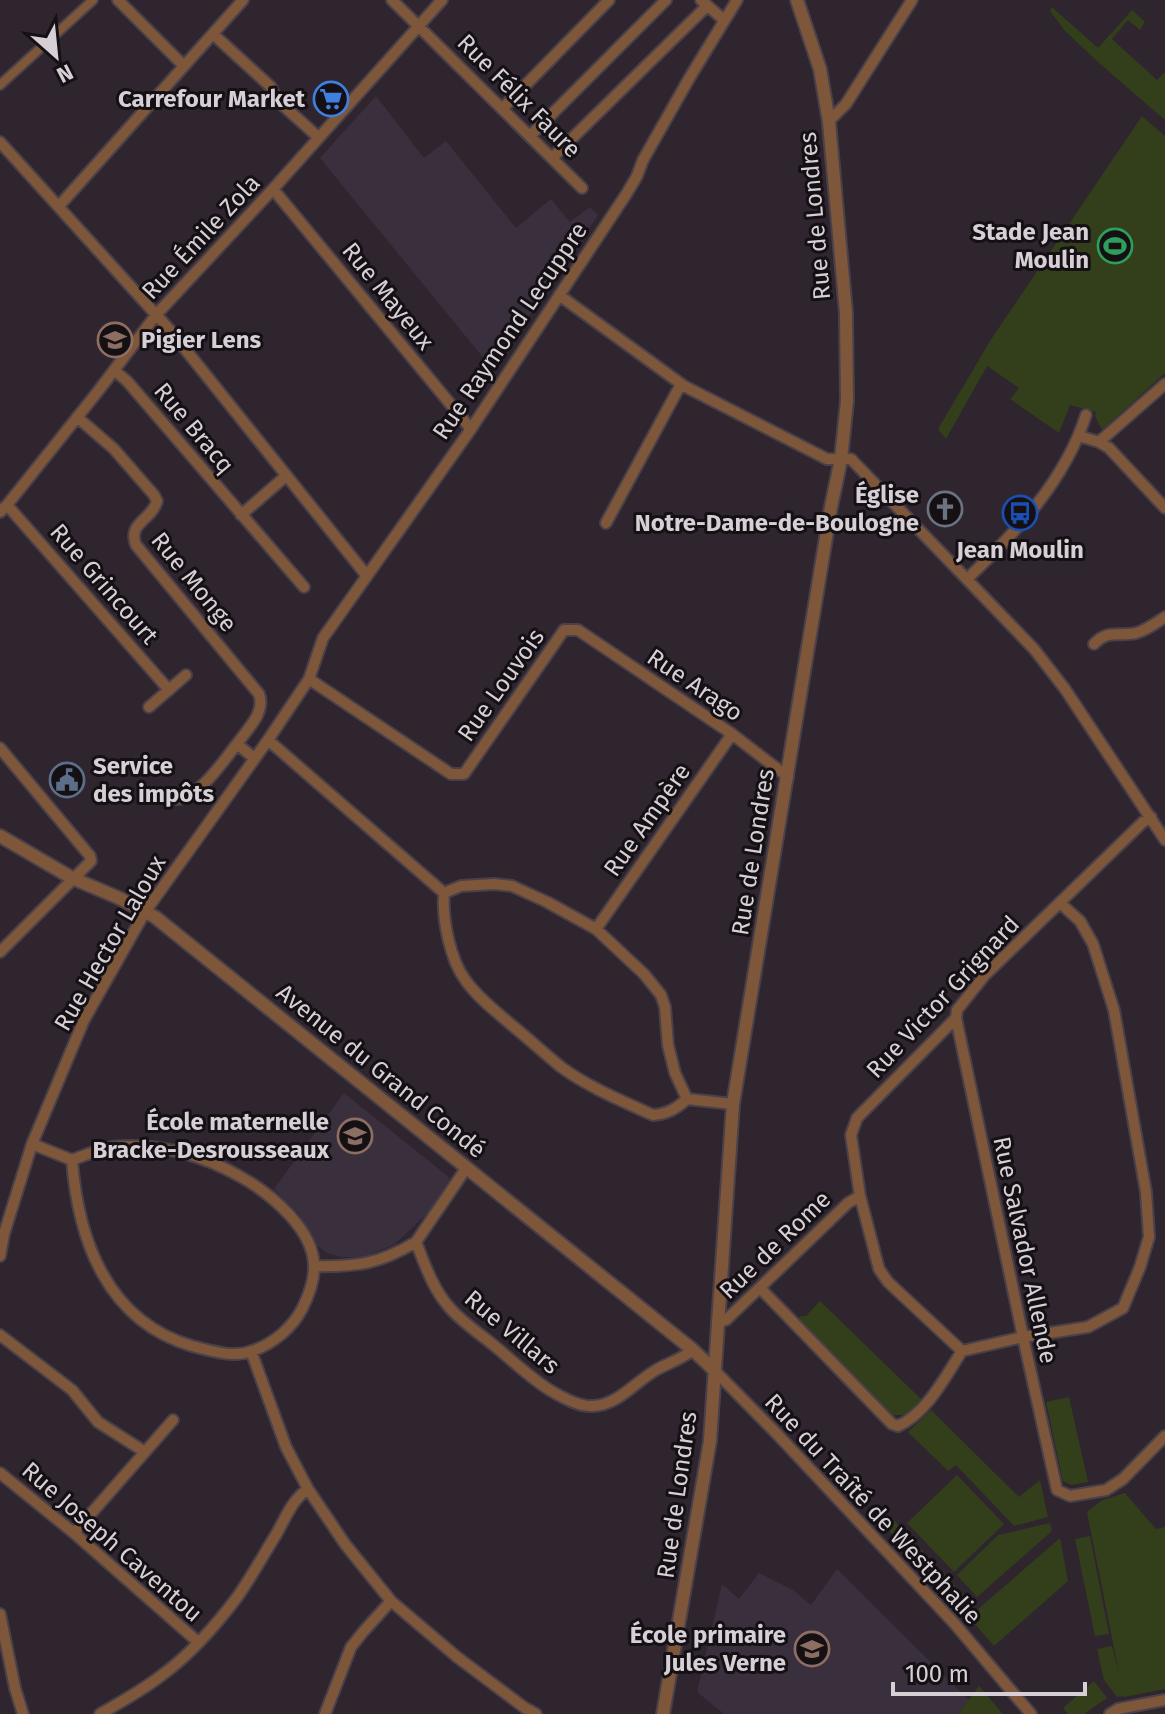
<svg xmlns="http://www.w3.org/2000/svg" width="1165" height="1714" viewBox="0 0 1165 1714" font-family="'Fira Sans',sans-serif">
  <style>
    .education { fill: #3a2f3d }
    .green { fill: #333e1a }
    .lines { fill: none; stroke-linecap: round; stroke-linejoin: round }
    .pedestrian-casing { stroke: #4a404a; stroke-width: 12 }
    .minor-casing { stroke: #4a404a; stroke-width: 14 }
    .tertiary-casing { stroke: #4a404a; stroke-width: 16 }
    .pedestrian { stroke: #7e573a; stroke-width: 8 }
    .minor { stroke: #7e573a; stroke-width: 10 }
    .tertiary { stroke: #7e573a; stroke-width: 12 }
    .labels { text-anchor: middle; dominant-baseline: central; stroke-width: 6; stroke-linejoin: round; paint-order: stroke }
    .street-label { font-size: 24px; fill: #d6d0d6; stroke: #141014 }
    .poi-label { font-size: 24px; font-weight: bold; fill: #d6d0d6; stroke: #141014; text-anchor: end }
  </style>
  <rect width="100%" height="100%" fill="#2f252f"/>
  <path class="education" d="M376,96l48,62 22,-17 70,87 35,-29 19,23 20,-15 8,8 -30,45h-2l-62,94 -5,4 2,2 -7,11 -174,-213z
    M344,1093l106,85 -21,34 -35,33 -30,12h-23l-14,-4 -12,-9 -16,-30 -25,-25z
    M837,1569l132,131 -11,14h-234l-27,-22 25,-108 17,15 20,-26 34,17 18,15z"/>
  <path class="green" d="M1052,7l46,41 34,-38 13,12 -5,8 -12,-10 -16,19 45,41 8,-8v48l-66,-57 -34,-32 -15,-20z
    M1142,116l23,20v237l-63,57 -7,-14 1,-4 -26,-7 -11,28 -49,-34 9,-11 -32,-22 -41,73 -8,-10 52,-88z
    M820,1301l102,99 -15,15h-14l-95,-94 2,-5h6z
    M1069,1397l19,85 -17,3 -8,-4 -17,-79z
    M931,1410l88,87 21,-17 8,37 -34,9 -58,-61 -8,6 -40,-39z
    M957,1475l47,49 -50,48 -47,-49z
    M1125,1493l31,36 9,-2v162l-41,8 -1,-1 -6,1 -13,-17 -7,-31 15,-3 7,27 -32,-161 15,-12z
    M893,1519l77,83 -8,7 -77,-82z
    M1050,1523l2,8 -75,66 -20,-22 41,-40z
    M1090,1536l19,98 -14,2 -20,-97z
    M1060,1538l8,43 -74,65 -25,-29z
    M1094,1681l13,17 -23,16h-16l-5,-6z
    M979,1686l24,28h-45z"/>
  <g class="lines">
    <g class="pedestrian-casing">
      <path id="pedestrian" d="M0,85l93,-85"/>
    </g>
    <g class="minor-casing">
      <path id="minor" d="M118,0l66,66
        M392,0l190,188
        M701,0l23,20
        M213,34l58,53 5,12 42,38
        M502,109l107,-109
        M829,121l17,-17 66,-104
        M530,136l136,-136
        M0,142l169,187 198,247
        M552,158l155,-152
        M273,189l198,240
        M59,206l184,-206
        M559,295l125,91 143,73h24l183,190 31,40 100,151
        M114,370l13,11 177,206
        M77,417l37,32 40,46 3,6c-5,19 -30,22 -21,44l123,149c7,19 -12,35 -22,50
        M1079,436l20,6 10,6 56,60
        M1099,442l66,-58
        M7,505l162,185
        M0,512l7,-7 92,-115 57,-75 117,-126 169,-189
        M241,515l45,-39
        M606,523l75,-139
        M967,579c49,-47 98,-98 119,-164
        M1094,644c14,-15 24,-7 42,-11 11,-3 20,-10 29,-16
        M309,679l142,95h13l100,-144h14l154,104 56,43
        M149,707l37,-32
        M268,740l176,153 17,-7 33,-2 18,2 35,16 49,27 48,45 17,21 4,12 3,38 7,28 12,26
        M0,748l90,108 1,5 -91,91
        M177,799c23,-2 46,-38 60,-55l17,14
        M444,893c-2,26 6,67 22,88 13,18 32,32 48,46 16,13 31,27 47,40 27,20 61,34 92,48 14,-1 23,-6 34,-16
        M1060,903l20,18 13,23 21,66 32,182 3,45 -9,30 -17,41 -35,19 -65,10 -61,14 -74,-69 -9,-13 -19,-73 -9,-61 6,-17 99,-100 1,-8 28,-35 158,-153 8,-5
        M596,929l136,-195
        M956,1018l67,319 34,153 13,6 36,-6 17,-11 42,-43
        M687,1099l46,5
        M32,1144l40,16c6,80 35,161 120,186 19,5 41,12 60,5 21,-7 40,-23 50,-42 6,-12 12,-27 12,-41 1,-38 -43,-74 -73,-91 -38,-22 -84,-35 -128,-30 -14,2 -28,8 -41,13
        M467,1167l-51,75c9,23 17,47 33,65 12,14 28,25 42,36 20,16 40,36 62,49 12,7 27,15 40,14 25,-1 42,-24 63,-36 12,-7 26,-11 37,-20
        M0,1256l4,-22 28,-90 52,-124 61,-108 123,-172 41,-61 14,-41 148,-209 156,-236 10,-17 6,-16 47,-83 47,-77
        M314,1266c43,1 65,-2 102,-24
        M760,1288l132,136 6,2c29,-13 47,-49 64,-75
        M718,1322l8,-2 122,-117 12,-7
        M0,1335l72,55 26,32 47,30
        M251,1351l35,96 22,42 37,55 46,57 66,56 68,51 11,6
        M715,1371l62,63 177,189 77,91
        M0,1473l74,60 124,109
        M74,1533l99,-113
        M0,1614l15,74 8,26
        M100,1714c21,-12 43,-24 62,-39 29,-21 55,-51 76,-79 14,-20 26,-42 39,-63 9,-16 15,-33 31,-44
        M325,1714l26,-67 12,-15 28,-31
        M1110,1714l8,-5 47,-9"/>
    </g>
    <g class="tertiary-casing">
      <path id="tertiary" d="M0,836l72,42 47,20 36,19 538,433 22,21
        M663,1714l47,-273 23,-337 98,-597 10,-48 6,-58 -1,-88 -17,-191 -9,-53 -23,-69"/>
    </g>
    <use href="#pedestrian" class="pedestrian"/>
    <use href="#minor" class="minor"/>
    <use href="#tertiary" class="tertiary"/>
  </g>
  <defs>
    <g id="supermarket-ring" transform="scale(1.8)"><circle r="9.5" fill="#141014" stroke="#3f7fe0" stroke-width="1.5"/><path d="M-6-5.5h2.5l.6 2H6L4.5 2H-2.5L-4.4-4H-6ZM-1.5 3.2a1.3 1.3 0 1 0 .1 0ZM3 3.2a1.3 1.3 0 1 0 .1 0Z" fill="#3f7fe0"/></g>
    <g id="stadium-ring" transform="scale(1.8)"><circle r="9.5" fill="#141014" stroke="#2e9e5b" stroke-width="1.5"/><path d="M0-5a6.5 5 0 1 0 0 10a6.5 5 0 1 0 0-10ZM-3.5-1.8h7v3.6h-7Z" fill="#2e9e5b"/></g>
    <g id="university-ring" transform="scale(1.8)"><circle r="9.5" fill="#141014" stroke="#8d6e63" stroke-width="1.5"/><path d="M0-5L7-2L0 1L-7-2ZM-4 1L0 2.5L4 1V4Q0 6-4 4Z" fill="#8d6e63"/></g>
    <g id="church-ring" transform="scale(1.8)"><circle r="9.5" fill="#141014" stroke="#6b7280" stroke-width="1.5"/><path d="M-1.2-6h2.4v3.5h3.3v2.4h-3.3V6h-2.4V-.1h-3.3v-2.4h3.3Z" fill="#6b7280"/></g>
    <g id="bus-ring" transform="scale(1.8)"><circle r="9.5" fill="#141014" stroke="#1a4fb4" stroke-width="1.5"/><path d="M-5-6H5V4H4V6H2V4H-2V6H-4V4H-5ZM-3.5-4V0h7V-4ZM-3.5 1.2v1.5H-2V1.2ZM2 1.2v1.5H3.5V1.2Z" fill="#1a4fb4"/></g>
    <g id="civic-ring" transform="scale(1.8)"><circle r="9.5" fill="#141014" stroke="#5c6f8a" stroke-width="1.5"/><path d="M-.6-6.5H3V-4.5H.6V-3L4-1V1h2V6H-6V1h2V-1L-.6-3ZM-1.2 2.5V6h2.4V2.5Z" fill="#5c6f8a"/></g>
    <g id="school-ring" transform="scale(1.8)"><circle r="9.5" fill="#141014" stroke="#8d6e63" stroke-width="1.5"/><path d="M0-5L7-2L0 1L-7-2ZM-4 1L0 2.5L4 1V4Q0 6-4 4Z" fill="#8d6e63"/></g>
  </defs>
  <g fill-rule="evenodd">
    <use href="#supermarket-ring" x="331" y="99"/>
    <use href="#stadium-ring" x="1115" y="246"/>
    <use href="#university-ring" x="115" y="340"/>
    <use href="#church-ring" x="945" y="509"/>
    <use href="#bus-ring" x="1020" y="513"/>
    <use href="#civic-ring" x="67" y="780"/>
    <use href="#school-ring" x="355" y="1136"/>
    <use href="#school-ring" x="812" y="1649"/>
  </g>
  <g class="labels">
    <g class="street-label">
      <text transform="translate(519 96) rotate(45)">Rue Félix Faure</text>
      <text transform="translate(815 216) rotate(-95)">Rue de Londres</text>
      <text transform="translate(201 237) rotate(-47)">Rue Émile Zola</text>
      <text transform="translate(388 296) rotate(51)">Rue Mayeux</text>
      <text transform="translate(510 331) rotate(-56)">Rue Raymond Lecuppre</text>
      <text transform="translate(194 428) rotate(50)">Rue Bracq</text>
      <text transform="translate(194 582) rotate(51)">Rue Monge</text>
      <text transform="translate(104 584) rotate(49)">Rue Grincourt</text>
      <text transform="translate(501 685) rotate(-55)">Rue Louvois</text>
      <text transform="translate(695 685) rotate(34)">Rue Arago</text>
      <text transform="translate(647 820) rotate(-55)">Rue Ampère</text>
      <text transform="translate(753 852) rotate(-81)">Rue de Londres</text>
      <text transform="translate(110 943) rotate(-60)">Rue Hector Laloux</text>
      <text transform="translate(943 997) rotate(-47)">Rue Victor Grignard</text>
      <text transform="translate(381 1071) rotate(39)">Avenue du Grand Condé</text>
      <text transform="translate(775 1245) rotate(-44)">Rue de Rome</text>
      <text transform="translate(1025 1250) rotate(78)">Rue Salvador Allende</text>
      <text transform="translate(512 1332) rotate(40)">Rue Villars</text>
      <text transform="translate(677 1495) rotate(-82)">Rue de Londres</text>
      <text transform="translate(873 1509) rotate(47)">Rue du Traîté de Westphalie</text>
      <text transform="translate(112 1542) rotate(41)">Rue Joseph Caventou</text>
    </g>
    <g class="poi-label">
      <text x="305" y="99">Carrefour Market</text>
      <text x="1089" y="232">Stade Jean<tspan x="1089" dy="28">Moulin</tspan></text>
      <text x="141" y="340" text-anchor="start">Pigier Lens</text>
      <text x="919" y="495">Église<tspan x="919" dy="28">Notre-Dame-de-Boulogne</tspan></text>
      <text x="1020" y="550" text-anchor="middle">Jean Moulin</text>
      <text x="93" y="766" text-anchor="start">Service<tspan x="93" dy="28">des impôts</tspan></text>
      <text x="329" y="1122">École maternelle<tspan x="329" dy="28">Bracke-Desrousseaux</tspan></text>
      <text x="786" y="1635">École primaire<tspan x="786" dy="28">Jules Verne</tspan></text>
    </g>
  </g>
  <g transform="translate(56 56) rotate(153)" stroke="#141014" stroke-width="6" paint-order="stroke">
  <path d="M0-6L14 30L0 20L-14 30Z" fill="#d6d0d6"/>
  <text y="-12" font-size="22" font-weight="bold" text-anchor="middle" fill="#d6d0d6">N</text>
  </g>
  <path d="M893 1682v12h192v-12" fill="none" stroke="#d6d0d6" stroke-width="4"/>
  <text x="905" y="1682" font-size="24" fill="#d6d0d6" stroke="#141014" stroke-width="6" paint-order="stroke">100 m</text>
</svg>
